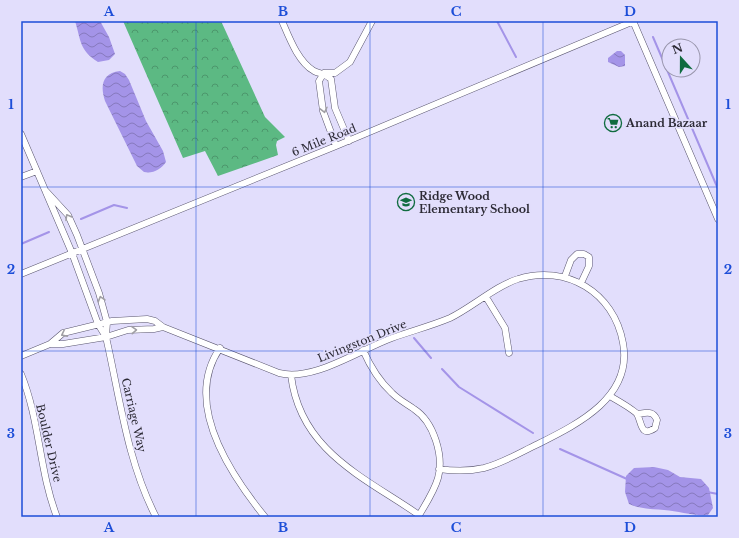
<svg xmlns="http://www.w3.org/2000/svg" width="739" height="538" viewBox="0 0 739 538" font-family="'Libre Baskerville',serif">
  <style>
    .forest { fill: url(#forest-crowns) }
    .water { fill: url(#water-waves) }
    .lines { fill: none; stroke-linecap: round; stroke-linejoin: round }
    .stream { stroke: #a494e8; stroke-width: 2 }
    .minor-casing { stroke: #5a566f; stroke-width: 7 }
    .minor { stroke: #fff; stroke-width: 6 }
    .oneway { stroke: #a09fa4 }
    .grid { fill: none; stroke: #1d4ed8; stroke-width: 1; stroke-opacity: 0.55 }
    .labels { text-anchor: middle; dominant-baseline: central; stroke-width: 3.5; stroke-linejoin: round; paint-order: stroke }
    .poi-label { font-size: 11px; font-weight: bold; fill: #2c2a35; stroke: #e2defc; text-anchor: start }
    .street-label { font-size: 11px; fill: #2c2a35; stroke: #e2defc }
    .neatline { fill: none; stroke: #1d4ed8; stroke-width: 1.5 }
    .grid-label { font-size: 13px; text-anchor: middle; font-weight: bold; fill: #1d4ed8 }
  </style>
  <defs>
    <pattern id="forest-crowns" width="20" height="18" patternUnits="userSpaceOnUse"><rect width="20" height="18" fill="#5cb983"/><path d="M2 6a3 3 0 1 1 6 0M12 15a3 3 0 1 1 6 0" fill="none" stroke="#4c976c"/></pattern>
    <pattern id="water-waves" width="16" height="10" patternUnits="userSpaceOnUse"><rect width="16" height="10" fill="#a494e8"/><path d="M0 5q4-4 8 0t8 0" fill="none" stroke="#8679bd"/></pattern>
  </defs>
  <rect width="100%" height="100%" fill="#e2defc"/>
  <path class="forest" d="M123,21h98l44,96 20,20 -8,4 -1,4 2,10 -60,21 -13,-25 -22,7z"/>
  <path class="water" d="M75,21h25l9,16 6,17 -6,6 -11,2c-19,-12 -17,-22 -23,-41z
    M617,51h4l4,4v11l-6,1 -11,-5v-4z
    M120,71l5,3 4,6 17,41 17,30 3,11c-5,7 -13,12 -22,10l-7,-6 -32,-65c-5,-15 -3,-28 15,-30z
    M654,467l14,3 12,7 21,2 8,9 4,20 -5,7c-16,1 -29,-4 -44,-5 -13,-1 -23,-1 -35,-6l-4,-12 1,-16 8,-8z"/>
  <g class="lines">
    <path class="stream" d="M497,21l19,36
      M653,37l65,152
      M81,219l33,-14 13,3
      M21,244l28,-12
      M414,338l17,20
      M442,369l17,18 74,46
      M560,449l67,30
      M707,492l11,2"/>
    <g class="minor-casing">
      <path id="minor" d="M282,21c7,16 16,41 32,50 6,3 10,2 17,8l4,29 14,33
        M633,21l85,198
        M324,73l-5,8 4,30 13,35
        M324,73h11l15,-11 22,-41
        M21,134l51,119 26,71 8,13
        M21,177l16,-6
        M45,190l23,25 9,20 22,58 8,29 -1,15c14,61 21,124 50,180
        M21,274l315,-128 298,-125
        M565,276l6,-16 6,-6h7l5,3v9l-8,17
        M486,297l19,31 4,25
        M50,344h13l43,-7 22,-7 26,-1 9,-2
        M220,348c-38,55 10,126 45,169
        M363,350c7,16 16,31 29,43 7,7 15,11 22,16 20,13 30,47 24,69 -4,14 -13,27 -20,39
        M21,356l29,-12 13,-11 49,-12 35,-2 8,2 8,6 116,46c34,9 80,-23 113,-35 19,-7 39,-12 58,-20 21,-10 47,-33 68,-39 48,-15 96,13 105,64 10,54 -45,81 -85,101 -17,8 -35,19 -54,24 -13,3 -31,3 -45,1
        M21,374c19,46 18,97 36,143
        M291,375c9,76 73,102 128,140
        M610,396c6,4 23,13 27,18 5,8 3,24 18,14l2,-8c-4,-10 -11,-7 -20,-6"/>
    </g>
    <use href="#minor" class="minor"/>
  </g>
  <defs><path id="oneway-chevron" d="M-2-3.5L2.5 0L-2 3.5" fill="none" stroke-width="1.6" stroke-linecap="round" stroke-linejoin="round"/></defs>
  <g class="oneway">
    <use href="#oneway-chevron" transform="translate(324 110) rotate(77)"/>
    <use href="#oneway-chevron" transform="translate(68 217) rotate(-120)"/>
    <use href="#oneway-chevron" transform="translate(101 299) rotate(-106)"/>
    <use href="#oneway-chevron" transform="translate(134 330) rotate(-4)"/>
    <use href="#oneway-chevron" transform="translate(64 334) rotate(153)"/>
  </g>
  <path class="grid" d="M196,21v496M370,21v496M543,21v496M21,187h697M21,351h697"/>
  <defs>
    <g id="supermarket-ring" transform="scale(0.9)"><circle r="9.5" fill="#e2defc" stroke="#106c40" stroke-width="1.5"/><path d="M-6-5.5h2.5l.6 2H6L4.5 2H-2.5L-4.4-4H-6ZM-1.5 3.2a1.3 1.3 0 1 0 .1 0ZM3 3.2a1.3 1.3 0 1 0 .1 0Z" fill="#106c40"/></g>
    <g id="school-ring" transform="scale(0.9)"><circle r="9.5" fill="#e2defc" stroke="#106c40" stroke-width="1.5"/><path d="M0-5L7-2L0 1L-7-2ZM-4 1L0 2.5L4 1V4Q0 6-4 4Z" fill="#106c40"/></g>
  </defs>
  <g fill-rule="evenodd">
    <use href="#supermarket-ring" x="613" y="123"/>
    <use href="#school-ring" x="406" y="202"/>
  </g>
  <g class="labels">
    <g class="poi-label">
      <text x="626" y="123">Anand Bazaar</text>
      <text x="419" y="196">Ridge Wood<tspan x="419" dy="13">Elementary School</tspan></text>
    </g>
    <g class="street-label">
      <text transform="translate(324 140) rotate(-22)">6 Mile Road</text>
      <text transform="translate(362 341) rotate(-22)">Livingston Drive</text>
      <text transform="translate(134 415) rotate(77)">Carriage Way</text>
      <text transform="translate(49 443) rotate(77)">Boulder Drive</text>
    </g>
  </g>
  <rect width="739" height="538" fill="none" stroke="#e2defc" stroke-width="44"/>
  <g transform="translate(681 58) rotate(339)"><circle r="19" fill="#e2defc" stroke="#9996ac"/>
  <path d="M0-3L7 15L0 10L-7 15Z" fill="#106c40"/>
  <text y="-6" font-size="11" font-weight="bold" text-anchor="middle" fill="#2c2a35">N</text>
  </g>
  <rect x="22" y="22" width="695" height="494" class="neatline"/>
  <g class="grid-label">
    <text x="109" y="16">A</text>
    <text x="283" y="16">B</text>
    <text x="456" y="16">C</text>
    <text x="630" y="16">D</text>
    <text x="11" y="109">1</text>
    <text x="728" y="109">1</text>
    <text x="11" y="274">2</text>
    <text x="728" y="274">2</text>
    <text x="11" y="438">3</text>
    <text x="728" y="438">3</text>
    <text x="109" y="532">A</text>
    <text x="283" y="532">B</text>
    <text x="456" y="532">C</text>
    <text x="630" y="532">D</text>
  </g>
</svg>
